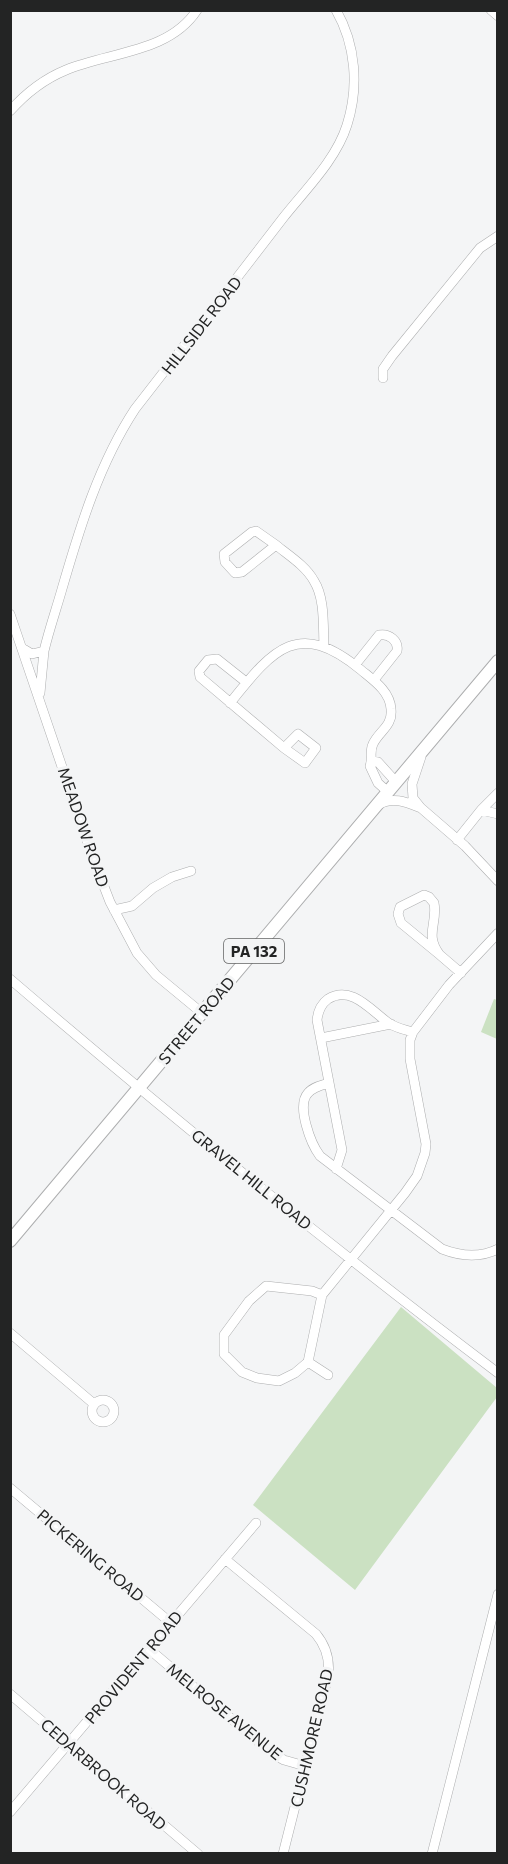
<svg xmlns="http://www.w3.org/2000/svg" width="508" height="1864" viewBox="0 0 508 1864" font-family="Commissioner,sans-serif">
  <style>
    .green { fill: #cbe1c2 }
    .lines { fill: none; stroke-linecap: round; stroke-linejoin: round }
    .minor-casing { stroke: #adaeaf; stroke-width: 10 }
    .major-casing { stroke: #adaeaf; stroke-width: 14 }
    .minor { stroke: #fff; stroke-width: 9 }
    .major { stroke: #fff; stroke-width: 12 }
    .labels { text-anchor: middle; dominant-baseline: central; stroke-width: 6; stroke-linejoin: round; paint-order: stroke }
    .shield { fill: #f4f5f6; stroke: #626363; stroke-width: 1.5 }
    .shield-label { font-size: 15px; font-weight: bold; fill: #232424 }
    .street-label { font-size: 16px; fill: #232424; stroke: #f4f5f6 }
  </style>
  <rect width="100%" height="100%" fill="#f4f5f6"/>
  <path class="green" d="M494,999l3,1v39l-16,-7z
    M401,1307l96,81v9l-142,193 -102,-85z"/>
  <g class="lines">
    <g class="minor-casing">
      <path id="minor" d="M491,10l7,6
        M10,111c16,-18 34,-32 56,-41 43,-18 103,-17 131,-60
        M383,378v-9l9,-13 88,-108 18,-12
        M256,531l20,14 -34,27 -7,1 -10,-11 -1,-8 28,-22z
        M276,545c12,10 30,21 38,36 11,17 9,45 10,65
        M10,614l83,244 17,44 27,51 19,22 46,38
        M22,648l10,6 12,-3 -4,42
        M44,651c5,-21 12,-41 18,-62 18,-62 37,-125 73,-180 49,-63 99,-127 148,-191 22,-28 53,-58 64,-93 12,-38 9,-80 -11,-115
        M355,665l24,-30c10,-2 20,6 18,16l-23,29
        M246,682l-29,-23 -9,1 -9,11 1,6 84,71
        M230,703c42,-52 67,-86 131,-33 12,10 29,21 30,39 2,17 -12,22 -18,35 -4,8 0,15 -3,22l8,17 10,9
        M298,734l18,14 -11,15 -21,-15z
        M421,757l-9,27 1,14 8,10 44,38 33,35
        M372,761l6,1 18,20
        M498,793l-17,17 17,4
        M378,805c14,-9 28,-3 43,3
        M457,840l24,-30
        M424,895l5,2 5,6c4,20 -10,32 6,52l-39,-32 -3,-9 2,-7z
        M114,910l18,-4 21,-18 19,-11 19,-6
        M440,955l21,18
        M10,979c159,136 321,268 488,394
        M321,1038l70,-14
        M329,1083c-7,2 -16,4 -21,10 -12,13 3,51 12,63l122,93c18,7 38,9 56,0
        M336,1169l6,-19 -25,-130c1,-9 4,-16 11,-21 24,-15 44,13 62,25 7,4 15,6 23,8
        M322,1295l-10,-4 -46,-5 -17,15 -25,34v19l18,18 15,6 22,3 16,-8 13,-11 14,-67 83,-102 12,-17 8,-23 1,-9 -16,-85v-19l3,-8 36,-47 49,-52
        M10,1333l84,71
        M308,1362l20,13
        M92 1411a11 11 0 1 1 22 0a11 11 0 1 1-22 0Z
        M10,1488l161,135
        M225,1559l91,75c10,12 14,27 12,42l-45,178
        M149,1649l124,105 11,6 21,6
        M10,1694l188,160
        M10,1812l246,-289
        M432,1854l66,-260"/>
    </g>
    <g class="major-casing">
      <path id="major" d="M10,1241l488,-580"/>
    </g>
    <use href="#minor" class="minor"/>
    <use href="#major" class="major"/>
  </g>
  <g class="labels">
    <rect class="shield" x="224" y="939" width="60" height="24" rx="4.5"/>
    <g class="shield-label">
      <text x="254" y="951">PA 132</text>
    </g>
    <g class="street-label">
      <text transform="translate(201 325) rotate(-52)">HILLSIDE ROAD</text>
      <text transform="translate(84 827) rotate(71)">MEADOW ROAD</text>
      <text transform="translate(196 1020) rotate(-50)">STREET ROAD</text>
      <text transform="translate(252 1179) rotate(39)">GRAVEL HILL ROAD</text>
      <text transform="translate(91 1555) rotate(40)">PICKERING ROAD</text>
      <text transform="translate(133 1667) rotate(-50)">PROVIDENT ROAD</text>
      <text transform="translate(225 1711) rotate(39)">MELROSE AVENUE</text>
      <text transform="translate(311 1738) rotate(-77)">CUSHMORE ROAD</text>
      <text transform="translate(104 1774) rotate(41)">CEDARBROOK ROAD</text>
    </g>
  </g>
  <rect width="508" height="1864" fill="none" stroke="#232424" stroke-width="24"/>
</svg>
